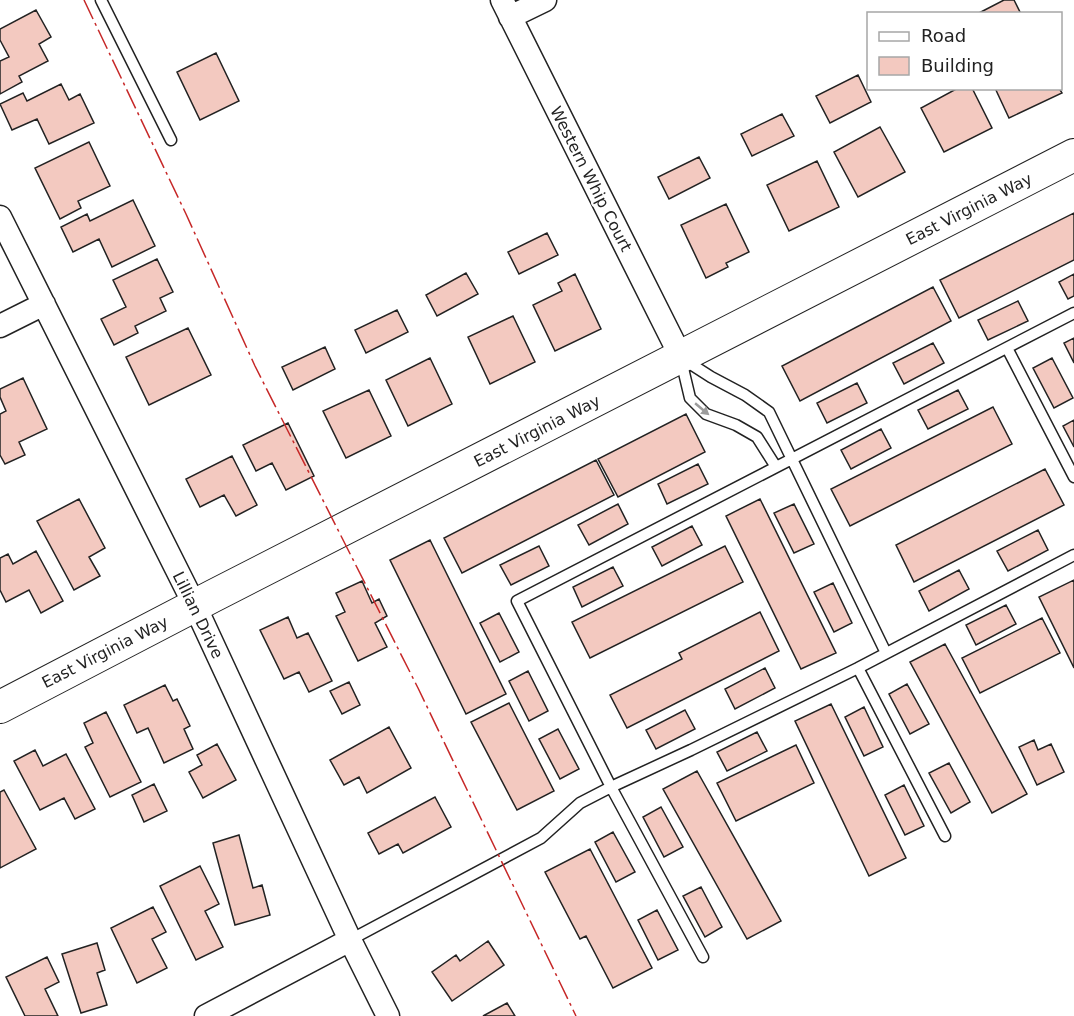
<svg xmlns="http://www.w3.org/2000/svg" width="1074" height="1016" viewBox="0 0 1074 1016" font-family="'DejaVu Sans',sans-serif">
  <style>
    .building { fill: #f3c9c0; stroke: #222; stroke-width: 1.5 }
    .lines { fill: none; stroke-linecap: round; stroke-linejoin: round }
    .lane-casing { stroke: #222; stroke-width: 13 }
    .street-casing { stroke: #222; stroke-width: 25 }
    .secondary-casing { stroke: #222; stroke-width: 34 }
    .lane { stroke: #fff; stroke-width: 10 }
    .street { stroke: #fff; stroke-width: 22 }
    .secondary { stroke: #fff; stroke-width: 32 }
    .power { stroke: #c62828; stroke-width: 1.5; stroke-dasharray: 21 4.5 3 4.5; stroke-linecap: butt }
    .oneway { fill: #9c9c9c }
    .labels { text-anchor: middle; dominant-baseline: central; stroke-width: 4.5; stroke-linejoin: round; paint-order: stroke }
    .street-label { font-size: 16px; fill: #222; stroke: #fff }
  </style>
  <rect width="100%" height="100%" fill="#fff"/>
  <path class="building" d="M1004,0h10l7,14h-44z
    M36,10l15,27 -12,7 9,17 -29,15 3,6 -22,12v-33l9,-4 -9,-17v-11z
    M216,53l23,48 -39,19 -23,-48z
    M858,75l13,27 -41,21 -14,-27z
    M61,84l8,16 11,-6 14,29 -45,21 -12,-25 -25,11 -12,-26 23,-11 4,8z
    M958,88h14l20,40 -48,24 -23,-44z
    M995,88h64l3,5 -53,25z
    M782,114l12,22 -42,20 -11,-22z
    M880,127l25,45 -47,25 -24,-45z
    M89,142l21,44 -32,15 3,7 -21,11 -25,-51z
    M699,157l11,21 -41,21 -11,-22z
    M817,161l22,46 -50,24 -22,-46z
    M133,200l22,46 -43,21 -13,-28 -26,13 -12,-25 26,-13 3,7z
    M726,204l23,48 -23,11 2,4 -22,11 -25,-53z
    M1074,213v47l-115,58 -19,-38z
    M547,233l11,22 -39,19 -11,-22z
    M157,259l16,33 -13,6 6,13 -31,15 3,7 -24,12 -13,-26 25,-12 -13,-27z
    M466,273l12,21 -41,22 -11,-21z
    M575,274l26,55 -46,22 -22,-46 29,-14 -4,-8z
    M1074,274v22l-6,3 -9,-17z
    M933,287l18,34 -151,80 -18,-35z
    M1018,301l10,20 -40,19 -10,-20z
    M397,310l11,22 -42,21 -11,-23z
    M513,316l22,46 -45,22 -22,-47z
    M188,328l23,47 -62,30 -23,-48z
    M1074,338v25l-10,-20z
    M933,343l11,20 -40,21 -11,-21z
    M325,347l10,22 -42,21 -11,-23z
    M430,358l22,46 -44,22 -22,-46z
    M1052,358l21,40 -19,10 -21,-40z
    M23,378l24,51 -28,13 6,13 -20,9 -5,-9v-41l6,-3 -6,-14v-8z
    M857,383l10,20 -40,20 -10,-20z
    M369,390l22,46 -45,22 -23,-47z
    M958,390l10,19 -40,20 -10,-19z
    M993,407l19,37 -162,82 -19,-37z
    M686,414l19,38 -87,45 -20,-38z
    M1074,420v27l-11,-21z
    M288,423l26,53 -28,14 -14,-27 -16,8 -13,-26z
    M881,429l10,19 -40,21 -10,-19z
    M232,456l25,49 -21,11 -12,-21 -24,12 -14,-28z
    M596,460l18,35 -152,78 -18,-35z
    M698,464l10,20 -41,20 -9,-20z
    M1045,469l19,36 -150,77 -18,-37z
    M79,499l26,49 -16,9 11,19 -26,14 -37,-69z
    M760,499l76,154 -35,16 -75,-153z
    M618,504l10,20 -39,21 -11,-20z
    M794,504l20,40 -20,9 -20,-40z
    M692,526l10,19 -40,21 -10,-19z
    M1038,530l10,20 -40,21 -11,-20z
    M430,540l76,154 -40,20 -76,-154z
    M539,546l10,20 -38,19 -11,-20z
    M725,546l18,36 -153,76 -18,-36z
    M36,551l27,50 -22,12 -12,-23 -23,12 -6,-12v-32l8,-4 5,10z
    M613,567l10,19 -41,21 -9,-20z
    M959,570l10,19 -40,22 -10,-20z
    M1074,580v88l-35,-71z
    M362,581l10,22 7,-4 8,17 -12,7 12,24 -29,14 -22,-45 9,-4 -9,-19z
    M833,583l19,40 -18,9 -20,-40z
    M1006,605l10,19 -40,21 -10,-20z
    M760,612l19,39 -152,77 -17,-33 72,-36 -3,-6z
    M499,613l20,39 -19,10 -20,-39z
    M288,617l9,21 11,-5 24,48 -23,11 -10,-20 -15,7 -24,-49z
    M1042,618l18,35 -80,40 -18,-35z
    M945,644l82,150 -35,19 -82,-151z
    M765,668l10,20 -40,21 -10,-20z
    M528,671l20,40 -19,10 -20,-40z
    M349,682l11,23 -18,9 -12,-23z
    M907,684l22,40 -19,10 -21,-40z
    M165,685l8,16 4,-2 13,27 -6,3 9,20 -29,14 -16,-35 -11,5 -13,-28z
    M509,703l45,88 -37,19 -46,-88z
    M831,704l75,154 -37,18 -74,-155z
    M864,707l19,40 -19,9 -19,-39z
    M685,710l10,19 -39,20 -10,-19z
    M106,712l35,70 -31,15 -25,-50 8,-4 -9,-20z
    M389,727l22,41 -44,25 -8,-16 -15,8 -14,-25z
    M558,729l21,40 -19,10 -21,-40z
    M757,732l10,19 -40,20 -10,-19z
    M1034,740l4,10 13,-6 13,28 -27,13 -18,-38z
    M217,744l19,36 -33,18 -14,-26 13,-7 -5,-10z
    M796,745l18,38 -78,38 -19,-38z
    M35,750l8,16 23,-12 29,55 -20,10 -11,-21 -24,12 -26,-49z
    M949,763l21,39 -19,11 -22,-40z
    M697,771l84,150 -34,18 -84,-150z
    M154,784l13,27 -23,11 -12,-27z
    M904,785l20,41 -19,9 -20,-40z
    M4,790l32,59 -36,19v-76z
    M435,797l16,30 -48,26 -5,-9 -19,10 -11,-21z
    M661,807l22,40 -19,10 -21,-40z
    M613,832l22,40 -19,10 -21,-40z
    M239,835l14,53 9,-3 8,30 -35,10 -22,-82z
    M590,849l62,119 -39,20 -27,-52 -6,3 -35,-67z
    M200,866l19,38 -14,7 18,36 -27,13 -36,-74z
    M701,887l21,40 -17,10 -22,-41z
    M153,907l13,25 -14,7 15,29 -30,15 -26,-55z
    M657,910l21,40 -20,10 -20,-40z
    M488,941l16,24 -52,36 -20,-29 24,-17 4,6z
    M97,943l8,27 -8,3 10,32 -26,8 -19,-59z
    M47,957l12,25 -14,7 13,27h-33l-19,-39z
    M507,1003l8,13h-32z"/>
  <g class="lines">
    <g class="lane-casing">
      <path id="lane" d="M101,0l70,140
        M1007,348l67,129
        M683,359l28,18 34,18 24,17 117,241
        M681,360l9,38 16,16 30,11 21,12 19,30
        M858,668l87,168
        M350,940l191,-102 39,-35 31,-16 80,-37 167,-82 216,-113
        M703,957l-92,-170 -94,-186 557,-288"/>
    </g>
    <g class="street-casing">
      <path id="street" d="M502,0l179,357
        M510,17l35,-17
        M0,217l195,389 155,334 38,76
        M0,326l44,-22
        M206,1016l144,-76"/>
    </g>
    <g class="secondary-casing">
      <path id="secondary" d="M0,707l213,-111 861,-441"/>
    </g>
    <use href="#lane" class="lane"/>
    <use href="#street" class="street"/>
    <use href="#secondary" class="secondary"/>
    <path class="power" d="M84,0l102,214 69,152 163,322 158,328"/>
  </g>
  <defs><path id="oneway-solid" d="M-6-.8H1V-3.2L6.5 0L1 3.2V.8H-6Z" transform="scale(1.5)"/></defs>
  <use class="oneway" href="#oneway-solid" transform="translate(702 409) rotate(40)"/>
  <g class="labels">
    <g class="street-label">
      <text transform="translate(591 179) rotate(63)">Western Whip Court</text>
      <text transform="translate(969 209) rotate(-27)">East Virginia Way</text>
      <text transform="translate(537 431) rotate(-27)">East Virginia Way</text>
      <text transform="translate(198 615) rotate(64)">Lillian Drive</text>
      <text transform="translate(105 652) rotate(-27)">East Virginia Way</text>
    </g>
  </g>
  <rect x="867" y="12" width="195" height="78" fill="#ffffff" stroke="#a7a7a7" stroke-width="1.5"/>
  <rect x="879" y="32" width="30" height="9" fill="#ffffff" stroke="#a7a7a7" stroke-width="1.5"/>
  <text x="921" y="42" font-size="18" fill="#222222">Road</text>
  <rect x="879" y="57" width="30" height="18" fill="#f3c9c0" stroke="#a7a7a7" stroke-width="1.5"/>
  <text x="921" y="72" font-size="18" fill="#222222">Building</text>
</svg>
